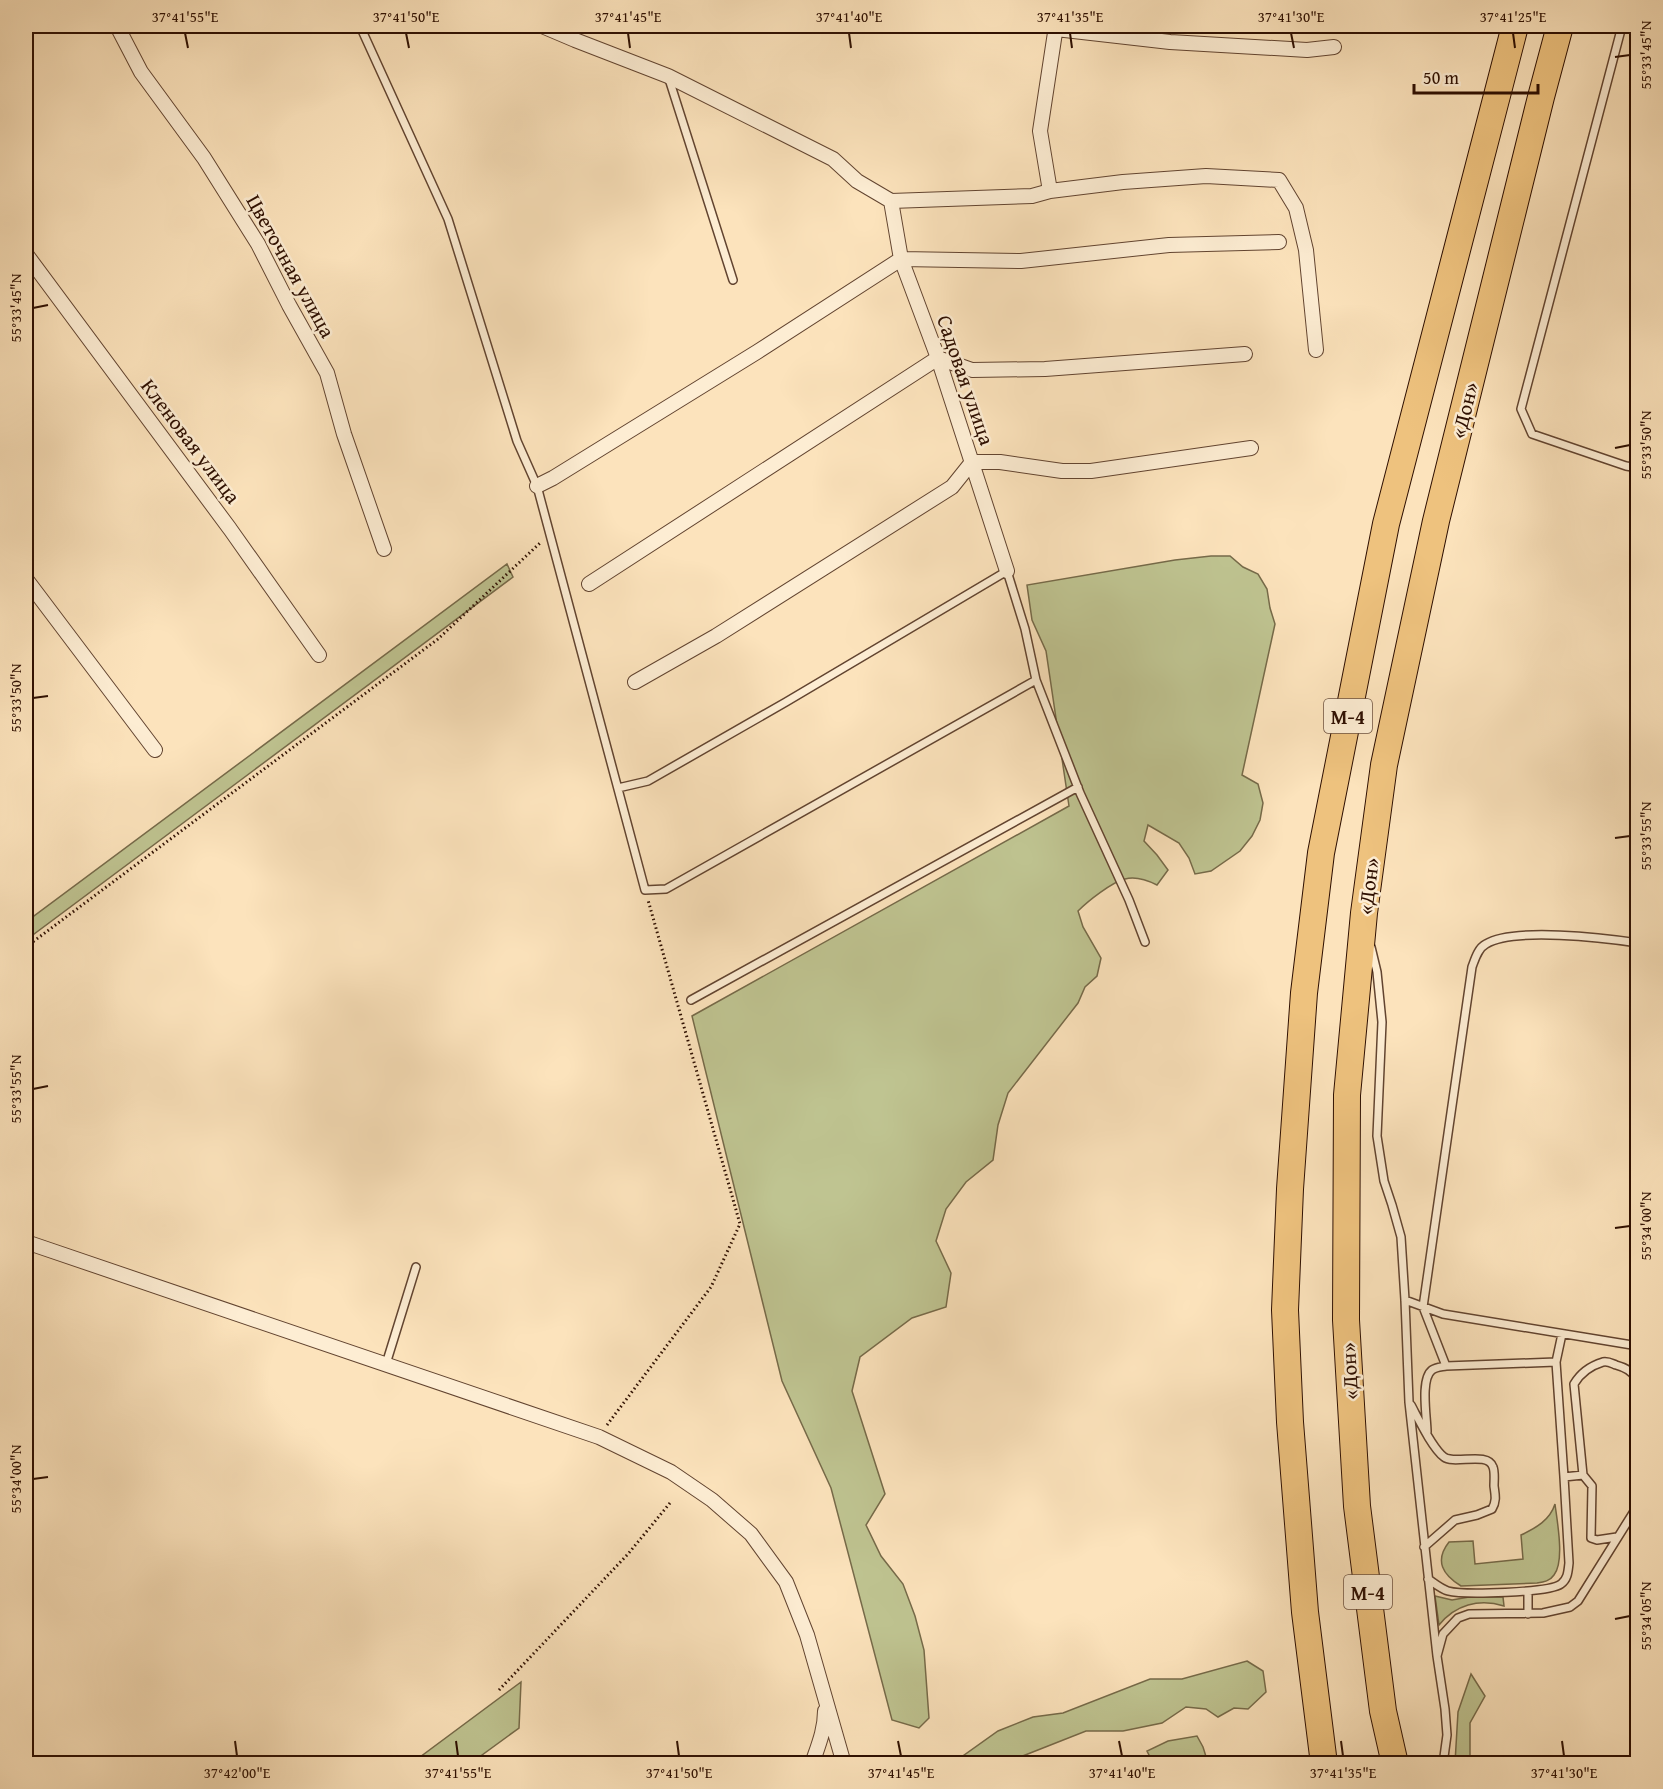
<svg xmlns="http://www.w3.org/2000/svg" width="1663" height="1789" viewBox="0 0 1663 1789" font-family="'Gentium Book Plus',serif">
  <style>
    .green { fill: #bfc491; stroke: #766a49; stroke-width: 1.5 }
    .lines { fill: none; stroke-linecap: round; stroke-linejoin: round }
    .service-casing { stroke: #624430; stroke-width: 10 }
    .minor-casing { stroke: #624430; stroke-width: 16 }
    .motorway-casing { stroke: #2e0f01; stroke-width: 28 }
    .path { stroke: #2e0f01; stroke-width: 3; stroke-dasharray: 1.5 3; stroke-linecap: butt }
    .service { stroke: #fdedd3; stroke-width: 7 }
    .minor { stroke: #fdedd3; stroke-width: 14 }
    .motorway { stroke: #eec27e; stroke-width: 26 }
    .ticks { fill: none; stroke: #2e0f01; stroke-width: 2 }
    .labels { text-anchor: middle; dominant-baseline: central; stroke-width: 5; stroke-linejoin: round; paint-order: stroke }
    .shield { fill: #fdedd3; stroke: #6c5240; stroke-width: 1.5 }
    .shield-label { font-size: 20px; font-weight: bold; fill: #2e0f01 }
    .street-label { font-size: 21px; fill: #2e0f01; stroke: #fdedd3 }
    .neatline { fill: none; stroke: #2e0f01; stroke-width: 2 }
    .ticks-label { font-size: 15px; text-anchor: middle; fill: #2e0f01 }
  </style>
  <rect width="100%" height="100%" fill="#fce3bc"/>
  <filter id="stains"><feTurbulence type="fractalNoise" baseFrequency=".00333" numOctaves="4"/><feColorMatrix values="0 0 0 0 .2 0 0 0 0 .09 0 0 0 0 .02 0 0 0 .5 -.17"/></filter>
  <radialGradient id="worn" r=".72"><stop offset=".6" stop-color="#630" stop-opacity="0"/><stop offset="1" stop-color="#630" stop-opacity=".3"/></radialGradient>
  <path class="green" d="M1211,556h19l13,11 15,7 9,15 3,19 5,16 -33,151 16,9 5,19 -3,17 -8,16 -12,15 -29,20 -16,3 -6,-16 -10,-15 -31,-18 -4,16 13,14 11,15 -11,15c-10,-5 -21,-9 -32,-6 -13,3 -37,22 -47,32l5,16 18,31 -4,18 -12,11 -7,16 -70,90 -10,32 -5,35 -27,22 -20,27 -10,32 15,32 -5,34 -34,11 -52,39 -8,34 33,103 -19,31 15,31 22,28 12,32 9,34 5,68 -10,10 -27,-8 -61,-232 -49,-107 -90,-365 377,-210 -23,-155 -14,-31 -5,-35 148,-25z
    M507,564l6,13 -487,363v-18z
    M1555,1504c2,17 10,57 -1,71 -4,6 -10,7 -17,8l-76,3c-18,-11 -27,-25 -12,-44l24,-1 2,23 48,-5 -2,-24c15,-7 29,-15 34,-31z
    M1435,1596l17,4 17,-3h34l1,9c-25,-8 -49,-1 -65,19z
    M1247,1661l16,10 3,21 -18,17 -14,-1 -16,9 -12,-8 -20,-2 -24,16 -39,8h-37l-81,32h-52l45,-32 35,-14 30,-4 87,-34h32z
    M1471,1674l14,22 -15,27v40h-15l3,-51z
    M521,1682l-2,46 -48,35h-59z
    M1197,1736l6,11 5,16h-55l-6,-12 21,-10z"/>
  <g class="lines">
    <g class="service-casing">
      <path id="service" d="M360,26l88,193 69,222 20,45 108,404 21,-1 370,-209
        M1622,26l-101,383 11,25 94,32 12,2
        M669,79l64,201
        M618,788l30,-7 138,-79 221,-131 18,58 11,51 44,113 49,107 16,42
        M1371,947l6,25 5,50 -5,114 7,45 8,24 9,32 4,63 4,102 28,254
        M691,1000l387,-213
        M1405,1300l38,14 195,32
        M1556,1362l6,-28
        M386,1364l30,-97
        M1411,1405c7,13 21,43 33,52 10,8 44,-6 49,10 2,5 1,13 1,19 1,8 3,15 -2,23l-15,6 -22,5 -31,27
        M1427,1432c0,-14 -7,-53 5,-62 4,-3 9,-3 14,-4
        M1564,1477l-8,-115 -110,4 -23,-59 49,-340c3,-8 6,-19 14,-23 27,-17 119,-6 152,-1
        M1617,1537l-20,3 -6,-2 1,-52 -9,-11 -9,-91c7,-12 16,-18 29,-22 5,-1 8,1 13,3 7,2 16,5 19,13 5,10 1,63 1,79l2,3
        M1428,1579c6,4 13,10 20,12 15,4 101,2 113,-7 7,-5 7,-13 8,-21l-5,-86 19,-2
        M1528,1591v23
        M1443,1764l4,-29 -2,-26 -8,-53 6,-22 15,-16 11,-4 74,-1 27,-6 8,-6 60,-96"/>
    </g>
    <g class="minor-casing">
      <path id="minor" d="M117,26l24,46 63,86 54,86 31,61 38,68 17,61 40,115
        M542,26l33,14 93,36 165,83 24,22 34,20 141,-5 18,-5 73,-9 83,-6 73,4 17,28 10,42 10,100
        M1056,29l114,13 137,8 27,-3
        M1050,191l-10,-60 16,-105
        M891,201l10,58 37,99 69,213
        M26,254l204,275 89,126
        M537,486l16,-8 204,-126 144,-93 120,2 148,-16 110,-3
        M26,579l129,171
        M589,584l349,-226 34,12 73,-1 200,-15
        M635,682l81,-46 236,-149 20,-25h28l62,9h29l160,-23
        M26,1242l573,195 72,35 41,28 39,34 35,48 21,53 37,129
        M812,1764c6,-18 13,-34 13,-53"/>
    </g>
    <g class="motorway-casing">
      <path id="motorway" d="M1324,1764l-19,-152 -15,-190 -5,-112 5,-121 14,-196 17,-140 65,-329 129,-498
        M1395,1764l-12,-53 -26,-205 -11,-186 1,-225 17,-182 20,-148 52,-244 105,-424 19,-71"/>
    </g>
    <path class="path" d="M26,947l412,-308 102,-96
      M607,1425l104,-138 29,-63 -92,-324
      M499,1690l129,-136 42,-51"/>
    <use href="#service" class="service"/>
    <use href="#minor" class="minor"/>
    <use href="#motorway" class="motorway"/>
  </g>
  <path class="ticks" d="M185,33l3,15M406,33l3,15M628,33l2,15M849,33l2,15M1070,33l2,15M1291,33l3,15M1513,33l2,15M1615,57l15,-2M33,308l15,-3M1615,448l15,-3M33,698l15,-2M1615,838l15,-2M33,1089l15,-3M1615,1228l15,-2M33,1479l15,-2M1615,1619l15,-3M235,1741l2,15M456,1741l2,15M677,1741l2,15M898,1741l3,15M1119,1741l3,15M1341,1741l2,15M1562,1741l2,15"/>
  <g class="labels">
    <g class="shield">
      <rect x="1324" y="699" width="48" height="34" rx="4.5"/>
      <rect x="1344" y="1575" width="48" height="34" rx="4.5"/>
    </g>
    <g class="shield-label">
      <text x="1348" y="716">М-4</text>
      <text x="1368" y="1592">М-4</text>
    </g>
    <g class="street-label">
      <text transform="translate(291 266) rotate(61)">Цветочная улица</text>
      <text transform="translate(966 380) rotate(71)">Садовая улица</text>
      <text transform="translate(1464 410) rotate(-76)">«Дон»</text>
      <text transform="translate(191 441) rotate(53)">Кленовая улица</text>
      <text transform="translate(1368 886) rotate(-83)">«Дон»</text>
      <text transform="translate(1349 1371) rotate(-93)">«Дон»</text>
    </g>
  </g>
  <rect width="1663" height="1789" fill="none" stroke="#fce3bc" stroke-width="66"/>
  <path d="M1414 84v9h124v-9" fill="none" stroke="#2e0f01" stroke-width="3"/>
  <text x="1423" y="84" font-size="18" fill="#2e0f01" stroke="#fdedd3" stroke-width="4.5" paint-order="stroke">50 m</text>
  <rect x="33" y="33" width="1597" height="1723" class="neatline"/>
  <g class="ticks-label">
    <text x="185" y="22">37°41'55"E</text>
    <text x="406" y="22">37°41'50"E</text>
    <text x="628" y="22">37°41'45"E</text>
    <text x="849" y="22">37°41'40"E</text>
    <text x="1070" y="22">37°41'35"E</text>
    <text x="1291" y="22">37°41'30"E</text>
    <text x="1513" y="22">37°41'25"E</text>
    <text transform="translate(1646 55) rotate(-90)" y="5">55°33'45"N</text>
    <text transform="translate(16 308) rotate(-90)" y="5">55°33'45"N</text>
    <text transform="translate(1646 445) rotate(-90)" y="5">55°33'50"N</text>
    <text transform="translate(16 698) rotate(-90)" y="5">55°33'50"N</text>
    <text transform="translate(1646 836) rotate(-90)" y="5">55°33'55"N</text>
    <text transform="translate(16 1089) rotate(-90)" y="5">55°33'55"N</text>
    <text transform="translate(1646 1226) rotate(-90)" y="5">55°34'00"N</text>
    <text transform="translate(16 1479) rotate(-90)" y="5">55°34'00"N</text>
    <text transform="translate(1646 1616) rotate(-90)" y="5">55°34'05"N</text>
    <text x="237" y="1778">37°42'00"E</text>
    <text x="458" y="1778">37°41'55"E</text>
    <text x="679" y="1778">37°41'50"E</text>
    <text x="901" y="1778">37°41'45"E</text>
    <text x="1122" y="1778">37°41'40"E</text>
    <text x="1343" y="1778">37°41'35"E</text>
    <text x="1564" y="1778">37°41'30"E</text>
  </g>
  <rect width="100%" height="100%" filter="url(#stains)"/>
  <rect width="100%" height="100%" fill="url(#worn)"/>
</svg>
